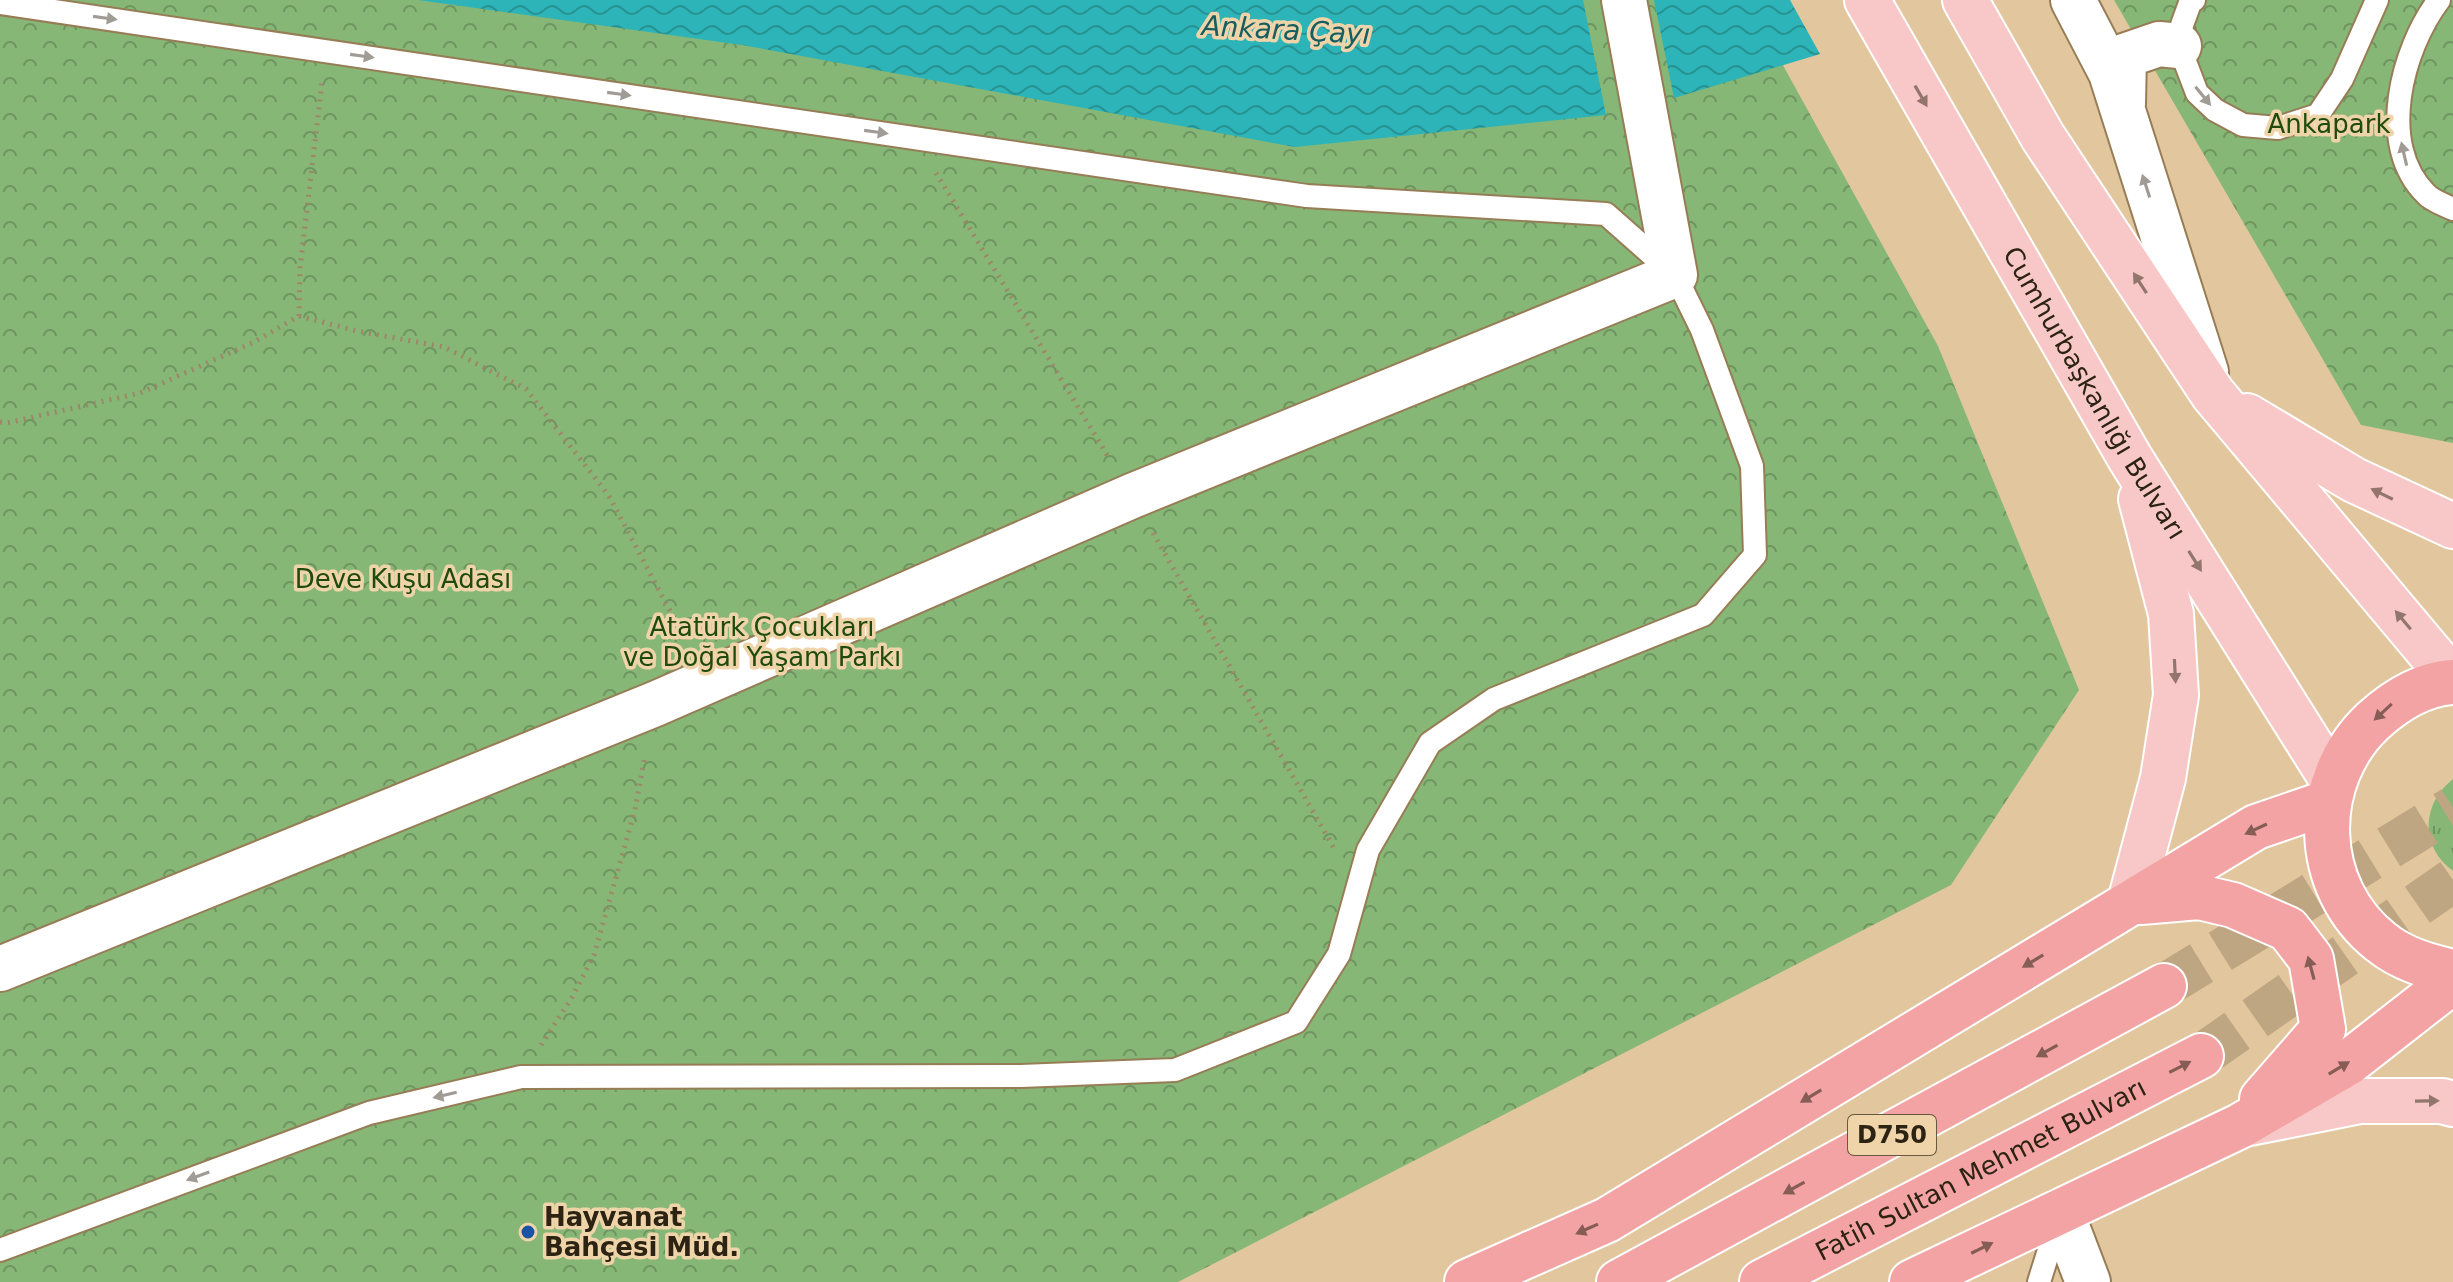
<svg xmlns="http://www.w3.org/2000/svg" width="2453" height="1282" viewBox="0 0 2453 1282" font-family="'DejaVu Sans',sans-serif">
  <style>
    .grass { fill: url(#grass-tufts) }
    .park { fill: url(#park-crowns) }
    .water { fill: url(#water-waves) }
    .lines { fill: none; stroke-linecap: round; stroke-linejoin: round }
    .highway-tunnel { stroke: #bea682; stroke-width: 44; stroke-dasharray: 44 22; stroke-linecap: butt }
    .lane-casing { stroke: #967d56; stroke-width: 26 }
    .street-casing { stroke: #967d56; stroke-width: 48 }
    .primary-casing { stroke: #fff; stroke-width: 48 }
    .highway-casing { stroke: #fff; stroke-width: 48 }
    .path { stroke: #9c8768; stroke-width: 5; stroke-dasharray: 2 6; stroke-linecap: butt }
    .lane { stroke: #fff; stroke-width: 22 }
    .street { stroke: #fff; stroke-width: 44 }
    .primary { stroke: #f8c8c8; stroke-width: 44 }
    .highway { stroke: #f3a3a4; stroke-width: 44 }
    .oneway { fill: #a09c95 }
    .oneway2 { fill: #92766e }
    .oneway3 { fill: #865d54 }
    .poi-dot { fill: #1a53a4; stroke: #efd4aa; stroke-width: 3 }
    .labels { text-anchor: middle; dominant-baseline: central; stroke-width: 7; stroke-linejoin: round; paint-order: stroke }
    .shield { fill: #efd4aa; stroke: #675840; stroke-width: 2 }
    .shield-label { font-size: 24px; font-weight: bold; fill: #2d2313 }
    .park-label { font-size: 26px; fill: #204b0e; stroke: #efd4aa }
    .street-label { font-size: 26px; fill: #2d2313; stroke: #efd4aa }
    .poi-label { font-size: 26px; font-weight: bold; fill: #2d2313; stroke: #efd4aa; text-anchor: start }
    .water-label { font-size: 28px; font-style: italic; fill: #165e60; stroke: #efd4aa }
  </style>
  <defs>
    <pattern id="grass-tufts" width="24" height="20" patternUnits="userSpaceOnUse" patternTransform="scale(2)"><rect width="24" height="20" fill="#86b777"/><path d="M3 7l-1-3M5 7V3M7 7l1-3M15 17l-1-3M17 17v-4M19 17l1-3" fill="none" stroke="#6e9460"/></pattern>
    <pattern id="park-crowns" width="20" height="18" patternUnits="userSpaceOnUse" patternTransform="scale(2)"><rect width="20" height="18" fill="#86b777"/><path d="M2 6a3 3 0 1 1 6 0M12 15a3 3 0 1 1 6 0" fill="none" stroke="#6e9460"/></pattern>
    <pattern id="water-waves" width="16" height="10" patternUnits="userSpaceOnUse" patternTransform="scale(2)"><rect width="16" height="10" fill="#2cb4b8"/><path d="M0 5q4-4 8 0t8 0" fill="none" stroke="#269294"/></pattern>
  </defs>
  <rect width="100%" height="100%" fill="#e2c79e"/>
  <path class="grass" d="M2453,779v92c-33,-24 -32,-67 0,-92z"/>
  <path class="park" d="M0,0h1747l191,346 141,344 -128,195 -773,397h-1178z
    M2114,0h339v443l-92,-18z"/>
  <path class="water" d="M418,0h1165l23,115 -311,32 -553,-102z
    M1654,0h136l30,54 -146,44z"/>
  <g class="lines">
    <path class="highway-tunnel" d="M2164,986l289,-178
      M2201,1056l252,-176"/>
    <g class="lane-casing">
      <path id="lane" d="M2194,0l-4,3 -8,22 -3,21 18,47 18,17 28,15 35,3 40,-13 24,-36 35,-79
        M2439,0c-37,49 -63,145 -13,194 6,7 19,11 27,15
        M0,3l1307,193 299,18 69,61 27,55 50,136 3,89 -52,60 -209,84 -64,44 -62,107 -29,104 -43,68 -121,48 -154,6 -500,1 -152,36 -369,137
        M2039,1282l20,-64"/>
    </g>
    <g class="street-casing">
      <path id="street" d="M2073,0l38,73 95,299
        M2123,104l1,-48 35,-12 20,2
        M0,969l655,-265 477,-208 543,-221 -51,-275
        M2061,1211l27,71"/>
    </g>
    <g class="primary-casing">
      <g id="primary">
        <path id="s1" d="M1867,0l263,458 203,323"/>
        <path d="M1965,0l78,137 170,257 240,286"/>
        <path d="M2247,416l107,64 99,46"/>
        <path d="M2130,902l33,-124 13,-83 -5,-81 -30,-115"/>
        <path d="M2250,1123l110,-22h82l11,3"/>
      </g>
    </g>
    <g class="highway-casing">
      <g id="highway">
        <path d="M2453,682c-31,2 -58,19 -80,39 -63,59 -62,166 8,221 21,17 46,24 72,30"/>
        <path d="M2141,902l58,-5 34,8 55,24 23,30 12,70 -61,70"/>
        <path d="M1467,1282l140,-62 649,-393 73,-25"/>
        <path d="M1619,1282l545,-296"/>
        <path id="s2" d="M1762,1282l439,-226"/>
        <path d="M1912,1282l328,-156 108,-63 105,-82"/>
      </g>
    </g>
    <path class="path" d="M936,173l173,285
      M299,316l58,15 87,16 82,42 83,107 78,147
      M0,422l7,1 133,-30 112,-50 47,-27 1,-48 22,-186
      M1153,533l182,317
      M541,1045l30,-46 23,-44 41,-145 10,-54"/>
    <use href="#lane" class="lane"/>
    <use href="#street" class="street"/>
    <use href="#primary" class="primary"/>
    <use href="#highway" class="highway"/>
  </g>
  <defs><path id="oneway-solid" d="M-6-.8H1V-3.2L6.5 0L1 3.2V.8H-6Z" transform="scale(2)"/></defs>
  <g class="oneway">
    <use href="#oneway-solid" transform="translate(105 18) rotate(8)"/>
    <use href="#oneway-solid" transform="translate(362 56) rotate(8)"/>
    <use href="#oneway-solid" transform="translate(619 94) rotate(8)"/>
    <use href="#oneway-solid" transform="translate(2203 96) rotate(51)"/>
    <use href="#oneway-solid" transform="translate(876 132) rotate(8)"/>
    <use href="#oneway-solid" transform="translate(2404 154) rotate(-103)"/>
    <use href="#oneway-solid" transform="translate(2146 186) rotate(-108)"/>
    <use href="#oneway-solid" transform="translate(445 1095) rotate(167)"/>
    <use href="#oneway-solid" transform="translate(198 1176) rotate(160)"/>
  </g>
  <g class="oneway2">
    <use href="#oneway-solid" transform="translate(1921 96) rotate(60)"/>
    <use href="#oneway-solid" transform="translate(2140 283) rotate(-123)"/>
    <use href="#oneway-solid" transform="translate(2382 494) rotate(-154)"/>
    <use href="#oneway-solid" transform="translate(2195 561) rotate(58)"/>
    <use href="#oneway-solid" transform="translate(2403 620) rotate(-130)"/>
    <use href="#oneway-solid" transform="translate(2175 671) rotate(87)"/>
    <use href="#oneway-solid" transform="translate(2427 1101) rotate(-1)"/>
  </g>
  <g class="oneway3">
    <use href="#oneway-solid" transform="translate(2383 712) rotate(137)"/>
    <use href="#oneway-solid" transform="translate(2256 829) rotate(155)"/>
    <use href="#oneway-solid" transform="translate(2033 961) rotate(149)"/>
    <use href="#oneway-solid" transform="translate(2311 968) rotate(-105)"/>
    <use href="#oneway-solid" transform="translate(2047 1051) rotate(151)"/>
    <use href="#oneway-solid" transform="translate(2180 1067) rotate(-27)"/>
    <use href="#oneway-solid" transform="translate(2339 1068) rotate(-31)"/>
    <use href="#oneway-solid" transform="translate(1811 1096) rotate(149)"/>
    <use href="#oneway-solid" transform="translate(1794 1188) rotate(151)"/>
    <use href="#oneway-solid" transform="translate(1587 1229) rotate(156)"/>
    <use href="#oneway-solid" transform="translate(1982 1248) rotate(-26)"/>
  </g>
  <circle class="poi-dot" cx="528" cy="1232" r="8"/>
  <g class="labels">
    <rect class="shield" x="1848" y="1115" width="88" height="40" rx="6"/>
    <g class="shield-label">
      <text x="1892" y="1135">D750</text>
    </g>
    <g class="park-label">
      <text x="2329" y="124">Ankapark</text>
      <text x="403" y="579">Deve Kuşu Adası</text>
      <text x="762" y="627">Atatürk Çocukları<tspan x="762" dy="30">ve Doğal Yaşam Parkı</tspan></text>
    </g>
    <g class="street-label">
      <text stroke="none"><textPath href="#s1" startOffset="454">Cumhurbaşkanlığı Bulvarı</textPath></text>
      <text stroke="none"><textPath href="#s2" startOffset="246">Fatih Sultan Mehmet Bulvarı</textPath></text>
    </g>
    <g class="poi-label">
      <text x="544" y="1217">Hayvanat<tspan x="544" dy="30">Bahçesi Müd.</tspan></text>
    </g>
    <g class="water-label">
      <text transform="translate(1286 30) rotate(3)">Ankara Çayı</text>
    </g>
  </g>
</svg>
